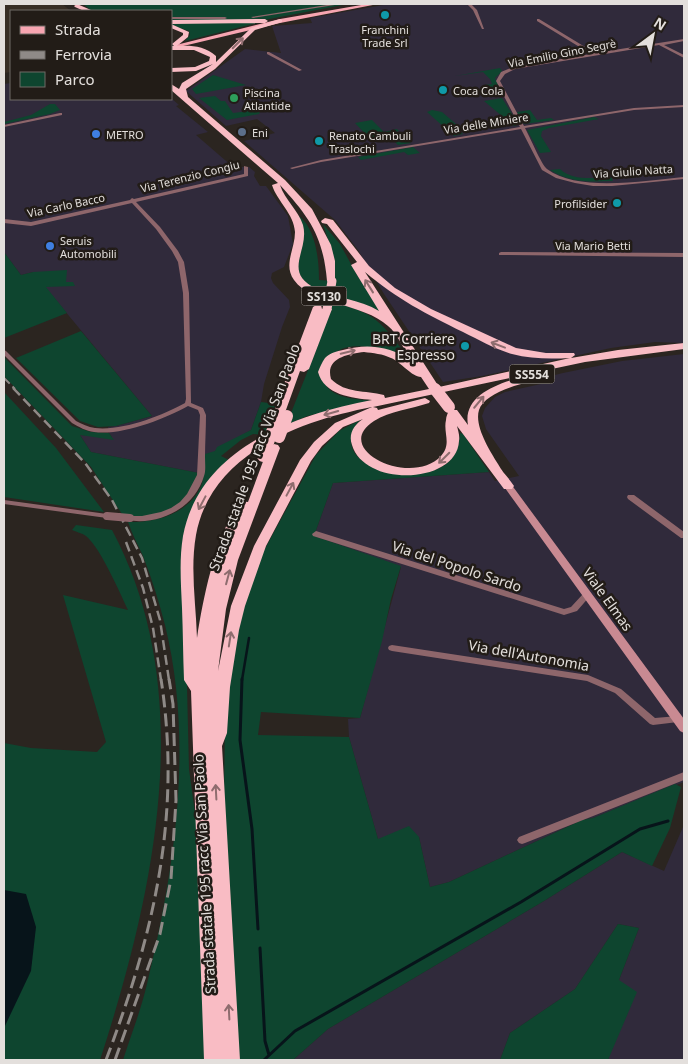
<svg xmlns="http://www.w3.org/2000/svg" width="688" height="1064" viewBox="0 0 688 1064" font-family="'Noto Sans',sans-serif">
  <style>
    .built { fill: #382e25 }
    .industrial { fill: #302a3b }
    .green { fill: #0e452f }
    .water { fill: #07141a }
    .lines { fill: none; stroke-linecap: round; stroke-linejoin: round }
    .stream-far1 { stroke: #07141a; stroke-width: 2.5 }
    .stream { stroke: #07141a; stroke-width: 3 }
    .minor { fill: #8e666b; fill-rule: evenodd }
    .secondary { fill: #c98a92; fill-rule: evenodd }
    .primary { fill: #f7a5b1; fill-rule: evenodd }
    .trunk { fill: #f9bcc4; fill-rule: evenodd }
    .rail-far2 { stroke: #8f8a87; stroke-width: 2; stroke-dasharray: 8 4; stroke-linecap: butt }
    .rail-far1 { stroke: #8f8a87; stroke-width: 2.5; stroke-dasharray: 10 5; stroke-linecap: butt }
    .rail { stroke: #8f8a87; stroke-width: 3; stroke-dasharray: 13 6; stroke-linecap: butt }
    .minor-bridge { stroke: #8e666b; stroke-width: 8 }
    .trunk-bridge-far1 { stroke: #f9bcc4; stroke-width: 9 }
    .trunk-bridge { stroke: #f9bcc4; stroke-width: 12 }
    .oneway { stroke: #8e6c6e }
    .culture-dot { fill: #0f9aa8; stroke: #221c17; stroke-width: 2 }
    .leisure-dot { fill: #2e9e5b; stroke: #221c17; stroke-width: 2 }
    .service-dot { fill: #5c6f8a; stroke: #221c17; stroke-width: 2 }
    .shop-dot { fill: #3f7fe0; stroke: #221c17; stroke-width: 2 }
    .labels { text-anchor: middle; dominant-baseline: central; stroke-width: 5; stroke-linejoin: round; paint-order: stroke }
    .far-poi-label { font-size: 11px; fill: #e3dfdc; stroke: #221c17; text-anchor: start }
    .far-street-label { font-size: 11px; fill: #e3dfdc; stroke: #221c17 }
    .shield { fill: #221c17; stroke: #a9a4a1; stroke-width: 1 }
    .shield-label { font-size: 12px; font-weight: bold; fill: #e3dfdc }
    .poi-label { font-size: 14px; fill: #e3dfdc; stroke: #221c17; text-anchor: end }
    .street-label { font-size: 14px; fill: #e3dfdc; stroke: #221c17 }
  </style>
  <rect width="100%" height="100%" fill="#2b2520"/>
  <path class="built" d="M4,4h58l9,7h-60v61l-7,1z"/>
  <path class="industrial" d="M389,4h295v339l-29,-1 -44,6 -129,28 -39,6 -59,-88 -26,-44 -23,-30 -91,-79 31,-8 -18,-14 -31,7 -40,-35 59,-42 36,4 -9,-27 40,-3 -2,-5z
    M11,83v16l160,-1 8,7 -3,1 32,26 -12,3 37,32h16l6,5 -1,4 6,10h6l22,30 5,28 -9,23 -12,6 -1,5 2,5 16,17 1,7 -8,20 -18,57 -3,18 -10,28 -36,21 -11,23 -113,-22 -11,-17 32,2 -3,-4 -1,-6 8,-1 36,-10 -107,-129 21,-5 -33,-10 -12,3 -17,-23v-168z
    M684,354v428l-91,36 -11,2 -133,62 -19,5 -11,-50 -41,2 -29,-102 -1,-18 12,-1 41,-151 -87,-31 19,-53 156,-11 6,9 24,-5 -33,-47 -4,-13 3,-8 10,-11 10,-5 45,-10 -3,-5 16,-4 59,-12z
    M683,827l1,233h-76l11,-80 20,-52 -21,-4 -43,65 -65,44 -10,27h-207l35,-31 216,-128 78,-49 42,19z"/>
  <path class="green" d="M83,4h265l-89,17h-88v-10h-79z
    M171,23h86l-72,18 5,-6 -1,-4 -18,-6z
    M500,68l2,3 -7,7 7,15c-8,1 -13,-2 -18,-8l8,-1 -2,-5 -7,-7 -28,4z
    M213,75l33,10 -50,9 -4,-5z
    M215,96l6,5h4l8,12 16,-2 7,-6 5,5 -2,4 -32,6 -28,-22z
    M502,98l15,24 -1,4h-2l-30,-25z
    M50,104h5l5,6 -10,4 -46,10v-2l27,-7z
    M432,110l10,2 14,12 -1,2 8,8 -9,2 -27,-24z
    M530,110l7,10 14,-2 3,2 -30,4 -7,-12z
    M594,117l5,2 -50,9 -7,3 -1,5 10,16 -11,1 -13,-23z
    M372,120l12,12 13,-3 2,2 -7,2 4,2 -3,1 4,4 9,-2 5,5 -13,2 -6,-6 -19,3 -18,-19z
    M413,147l7,6 -12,2 -4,-3 -43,8 -3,-3z
    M560,169c12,12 34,9 51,8l2,4c-23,1 -43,2 -63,-11z
    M299,216c17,13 20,44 20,64l16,1v-20l-12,-37 17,20 17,31 28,41c-20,-7 -91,-24 -87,-51 3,-22 10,-25 1,-49z
    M4,252l17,23 12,-3 34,-2 -1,12h7l2,4 -29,1 21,26 -63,25z
    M331,302c48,12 48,19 78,56l-2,1c-19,-7 -55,-22 -73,-5 -5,6 -10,13 -14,19 7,26 30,25 52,28l-65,15 -43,19 -11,-1 -12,6 -20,16 8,4 -17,18 -28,83 5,208 7,52 28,-17 1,-92 11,-82 25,-74 55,-101 23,-24 21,-11c-12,12 -13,33 5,42 8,4 21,4 30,5 9,2 21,7 30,5 23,-3 34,-17 35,-39l3,1 26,38 -156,11 -19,53 87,30 -10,33 -9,42 -22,77 -99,-6 -3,23 91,2 29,102 31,-13 10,11 11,50 19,-5 133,-62 11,-2 82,-34 6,3 -11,41 -18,38 -30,-14 -78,49 -216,128 -35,31h-170c8,-25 18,-50 24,-76 28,-116 47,-241 18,-359 -6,-23 -13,-46 -22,-69 -5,-11 -11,-22 -15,-34 27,1 61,-8 73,-36 4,-10 3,-22 4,-32l10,-3 2,-4 34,-17 10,-28 15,2 -9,21 24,-12 25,-63z
    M81,331l71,85 -36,10 -18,1 -18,-6 -64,-63z
    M4,357l68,69 19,6 18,1 5,7 -34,-5 11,17 108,21c-4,7 -6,16 -10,22 -13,19 -46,25 -67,19l-31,-47 -87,-91z
    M4,392l52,56 48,64 -100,-15z
    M76,525l36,5c87,163 42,364 -12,530h-96v-317l27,5 66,4 9,-10 -43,-147 65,15c-8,-17 -28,-63 -42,-74 -4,-3 -10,-4 -14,-6z
    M618,924l21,4 -20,52 18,12 -29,68h-108l10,-27 65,-44z"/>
  <path class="water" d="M4,890l22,4 10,33 -5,44 -27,57z"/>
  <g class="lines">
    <path class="stream-far1" d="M242,680l7,-42"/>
    <path class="stream" d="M242,679l-2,61 12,89 6,100
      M260,948l5,93 4,14
      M264,1060l31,-29 226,-129 119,-73 28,-8"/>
    <path class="minor" d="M333,4h8l-88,14 -2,-1z
      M467,4h4l6,6 7,19h-2l-9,-19z
      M171,17h54l2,1 -2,1h-54z
      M537,19h2l56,34 89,-14v2l-20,4 20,10v3l-25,-13 -144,24 -10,5 -5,7 24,45 110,-18 50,-3v2l-50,3 -109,18c5,9 16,36 22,41 31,24 101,11 137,8v2l-72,7h-19l-18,-3 -19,-5 -14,-8 -21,-41 -200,33 -29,7 -2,-1 31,-8 199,-33 -24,-46 5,-9 12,-5 78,-13 -54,-33z
      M267,52h2l33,18 -3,1 -32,-17z
      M60,113h2v2l-58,12v-2z
      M244,166l4,1v9l-112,26 24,25 18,24 6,11 5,31 2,110 12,5 3,7c0,14 -1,28 -1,42 0,6 1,14 -1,19 -9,32 -45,50 -77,44l-1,-2 1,-2h15l19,-4 10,-4 9,-6 7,-8 10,-19 3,-60 -2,-5 -10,-4c-23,13 -67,30 -94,26 -8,-1 -15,-5 -22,-9l-68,-68v-5l2,1 70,70c6,3 12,6 19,7 28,3 66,-12 90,-25l1,-4 -3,-106 -5,-31 -6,-11 -16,-22 -24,-26 -101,23 -27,-3v-4l27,3 99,-22 2,-2 2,1 110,-25z
      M501,252l183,1v4l-185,-2v-2z
      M628,495h6l50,37v6h-3l-53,-39 -1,-2z
      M4,500l103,14 4,2 -4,2 -103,-14z
      M316,531l248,78 7,-2 12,-13h6l1,2 -13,15 -13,4 -251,-79 -1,-2z
      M392,645l196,30 33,14 34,29 23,-2 3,1 1,2 -1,2 -3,1 -25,3 -3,-1 -35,-31 -28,-12 -195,-30 -3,-1 -1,-2 1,-2z
      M684,772v8l-159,63 -3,1 -3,-1 -2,-3 2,-3z"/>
    <path class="secondary" d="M508,483l3,1 173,235v14l-4,-2 -175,-243 -2,-2 2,-2z"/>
    <path class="primary" d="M367,4h11l-98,19 -101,24 -3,-2 104,-26z"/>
    <path class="trunk" d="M77,4l14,6 1,1h-8l-9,-4 -1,-1z
      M280,19l2,1v2l-27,8 -40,39 -29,20 2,8 97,83 27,29 19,36 4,16v22h-6l-2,-2c-4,-45 -17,-63 -47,-96 5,15 18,25 23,40 7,26 -22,47 14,64 20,10 43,10 62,22l-28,-46 6,-3 -30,-38 -5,-1 -1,-2 4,-3 8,2 36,46 26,22 36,21 85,39 30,5h28l1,2 -4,3 47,-8 66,-7v6l-99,13 -212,45 4,1 1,2 47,-12 5,3 -1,2c-18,6 -39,8 -55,18 -44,28 37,67 67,35 11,-12 2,-23 5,-36 0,-4 2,-7 3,-10h8l11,15c-7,-38 54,-48 80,-54l4,1 1,2 -1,2c-18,5 -66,13 -73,34 -5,16 11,41 19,54 4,8 11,14 16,22l-2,3h-8l-47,-63c1,4 3,10 2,15 -2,43 -94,47 -107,4 -4,-11 2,-20 11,-26l-20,8 -21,19 -11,15 -45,85 -21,60 -6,24 -9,57 -3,46 -5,13 18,314h-36l-13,-369 -7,-11c-1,-24 -1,-48 -2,-72 -1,-24 -3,-48 1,-72 17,-89 112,-121 189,-136 -20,-2 -48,-5 -54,-28 2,-5 4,-10 7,-14 5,-5 12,-7 18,-8 24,-7 48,-4 68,11 -7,-11 -13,-27 -23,-35 -25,-23 -76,-21 -94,-46 -11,-15 1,-31 1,-48 -1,-18 -18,-31 -23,-47l6,-2 -107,-93v-6l8,5 3,-6 31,-19 -17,7 -25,1v-4l24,-1 14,-6 1,-4 -16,-7h-23v-4h3l-2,-2 11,-9v-2l-12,-5v-4l18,8 -1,5 -11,9c14,-1 28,0 39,10v6l35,-34zM365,272c32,27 61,42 98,60 16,8 32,17 49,22 19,5 38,5 58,4l-131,29zM364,352c9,1 19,2 27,6 10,4 21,19 30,19l8,12 -44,9 -1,-3c-19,-5 -38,-1 -53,-16 -6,-21 17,-25 33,-27zM372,407l-37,16 -21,19 -14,18 -46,86 -23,60 -13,65 8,-62 12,-49 42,-112 -2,-3 -4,-1 -6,4 -20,54 -9,-1c-24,40 -35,92 -42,137 -1,-34 -7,-69 -1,-103 15,-82 104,-114 176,-128z
      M171,20l94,-1 3,2 -3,2 -94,1z
      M318,304l3,1 1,4 5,-3 5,3 -23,60 -5,3 -4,-1 -18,50 -2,2h-8l-2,-2 43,-114z"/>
    <path class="rail-far2" d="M4,378l11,11"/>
    <path class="rail-far1" d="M13,388l72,75 27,37 30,58 18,62 9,60
      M126,542l17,46 10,40 8,52"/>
    <path class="rail" d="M106,1060c48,-127 76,-244 55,-381
      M115,1060l45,-126 11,-55 5,-79 -3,-96 -4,-25"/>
    <path class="minor-bridge" d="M107,516l23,2"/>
    <path class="trunk-bridge-far1" d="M327,309l5,-28"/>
    <path class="trunk-bridge" d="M435,389l14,18
      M279,437l8,-21
      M263,456l13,-35"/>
  </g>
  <defs><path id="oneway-shaft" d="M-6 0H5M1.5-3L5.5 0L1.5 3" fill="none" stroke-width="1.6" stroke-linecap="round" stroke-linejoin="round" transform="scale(1.25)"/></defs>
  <g class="oneway">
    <use href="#oneway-shaft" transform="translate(238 43) rotate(-45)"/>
    <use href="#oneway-shaft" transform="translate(369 286) rotate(-122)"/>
    <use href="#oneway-shaft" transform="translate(498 345) rotate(-159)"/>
    <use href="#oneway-shaft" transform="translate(348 352) rotate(-13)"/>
    <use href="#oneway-shaft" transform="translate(479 402) rotate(-50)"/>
    <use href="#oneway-shaft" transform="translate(331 413) rotate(164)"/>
    <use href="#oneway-shaft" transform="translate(444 458) rotate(135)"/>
    <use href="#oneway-shaft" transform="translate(290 489) rotate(-62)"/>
    <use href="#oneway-shaft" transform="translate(202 503) rotate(118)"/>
    <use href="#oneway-shaft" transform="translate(228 577) rotate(-75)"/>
    <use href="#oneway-shaft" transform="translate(230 639) rotate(-81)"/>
    <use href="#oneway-shaft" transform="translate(216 792) rotate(-93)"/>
    <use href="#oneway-shaft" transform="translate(229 1012) rotate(-93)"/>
  </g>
  <g class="culture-dot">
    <circle cx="385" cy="15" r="5"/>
    <circle cx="443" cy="90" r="5"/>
    <circle cx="319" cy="141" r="5"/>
    <circle cx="617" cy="203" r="5"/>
    <circle cx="465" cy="346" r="5"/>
  </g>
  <circle class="leisure-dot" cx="234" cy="98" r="5"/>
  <circle class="service-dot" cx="242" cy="132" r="5"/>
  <g class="shop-dot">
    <circle cx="96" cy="134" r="5"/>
    <circle cx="50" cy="246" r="5"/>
  </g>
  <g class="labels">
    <g class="far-poi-label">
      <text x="385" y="29" text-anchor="middle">Franchini<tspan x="385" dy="13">Trade Srl</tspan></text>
      <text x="453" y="90">Coca Cola</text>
      <text x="244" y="92">Piscina<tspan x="244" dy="13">Atlantide</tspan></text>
      <text x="252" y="132">Eni</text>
      <text x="106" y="134">METRO</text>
      <text x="329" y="135">Renato Cambuli<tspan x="329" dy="13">Traslochi</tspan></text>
      <text x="607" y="203" text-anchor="end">Profilsider</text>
      <text x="60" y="240">Seruis<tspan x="60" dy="13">Automobili</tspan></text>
    </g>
    <g class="far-street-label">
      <text transform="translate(562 53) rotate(-11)">Via Emilio Gino Segrè</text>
      <text transform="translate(486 123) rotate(-9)">Via delle Miniere</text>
      <text transform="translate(633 171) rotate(-4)">Via Giulio Natta</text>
      <text transform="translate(190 176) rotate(-14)">Via Terenzio Congiu</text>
      <text transform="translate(66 205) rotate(-12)">Via Carlo Bacco</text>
      <text x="593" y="245">Via Mario Betti</text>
    </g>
    <g class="shield">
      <rect x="301.5" y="286.5" width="45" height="19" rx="4"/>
      <rect x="509.5" y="364.5" width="45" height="19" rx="4"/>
    </g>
    <g class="shield-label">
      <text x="324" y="296">SS130</text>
      <text x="532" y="374">SS554</text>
    </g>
    <g class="poi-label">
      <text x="455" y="338">BRT Corriere<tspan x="455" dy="16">Espresso</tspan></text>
    </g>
    <g class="street-label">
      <text transform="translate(254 457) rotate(-70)">Strada statale 195 racc Via San Paolo</text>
      <text transform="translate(457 566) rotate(18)">Via del Popolo Sardo</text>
      <text transform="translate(608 599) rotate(54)">Viale Elmas</text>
      <text transform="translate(529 655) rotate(10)">Via dell'Autonomia</text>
      <text transform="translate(204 874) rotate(-93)">Strada statale 195 racc Via San Paolo</text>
    </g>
  </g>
  <rect width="688" height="1064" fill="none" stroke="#e3dfdc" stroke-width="10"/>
  <rect x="10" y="10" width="162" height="90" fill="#221c17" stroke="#6f6a66"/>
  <rect x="20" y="26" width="25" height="8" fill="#f7a5b1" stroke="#6f6a66"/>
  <text x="55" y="35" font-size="15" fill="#e3dfdc">Strada</text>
  <rect x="20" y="51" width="25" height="8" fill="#8f8a87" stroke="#6f6a66"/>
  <text x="55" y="60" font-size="15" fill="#e3dfdc">Ferrovia</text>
  <rect x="20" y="72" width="25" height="15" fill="#0e452f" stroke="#6f6a66"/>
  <text x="55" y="85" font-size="15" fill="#e3dfdc">Parco</text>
  <g transform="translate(653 35) rotate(32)" stroke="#221c17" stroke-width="4" paint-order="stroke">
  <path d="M0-4L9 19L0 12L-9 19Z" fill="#e3dfdc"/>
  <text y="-8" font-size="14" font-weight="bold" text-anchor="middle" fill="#e3dfdc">N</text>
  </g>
</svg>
